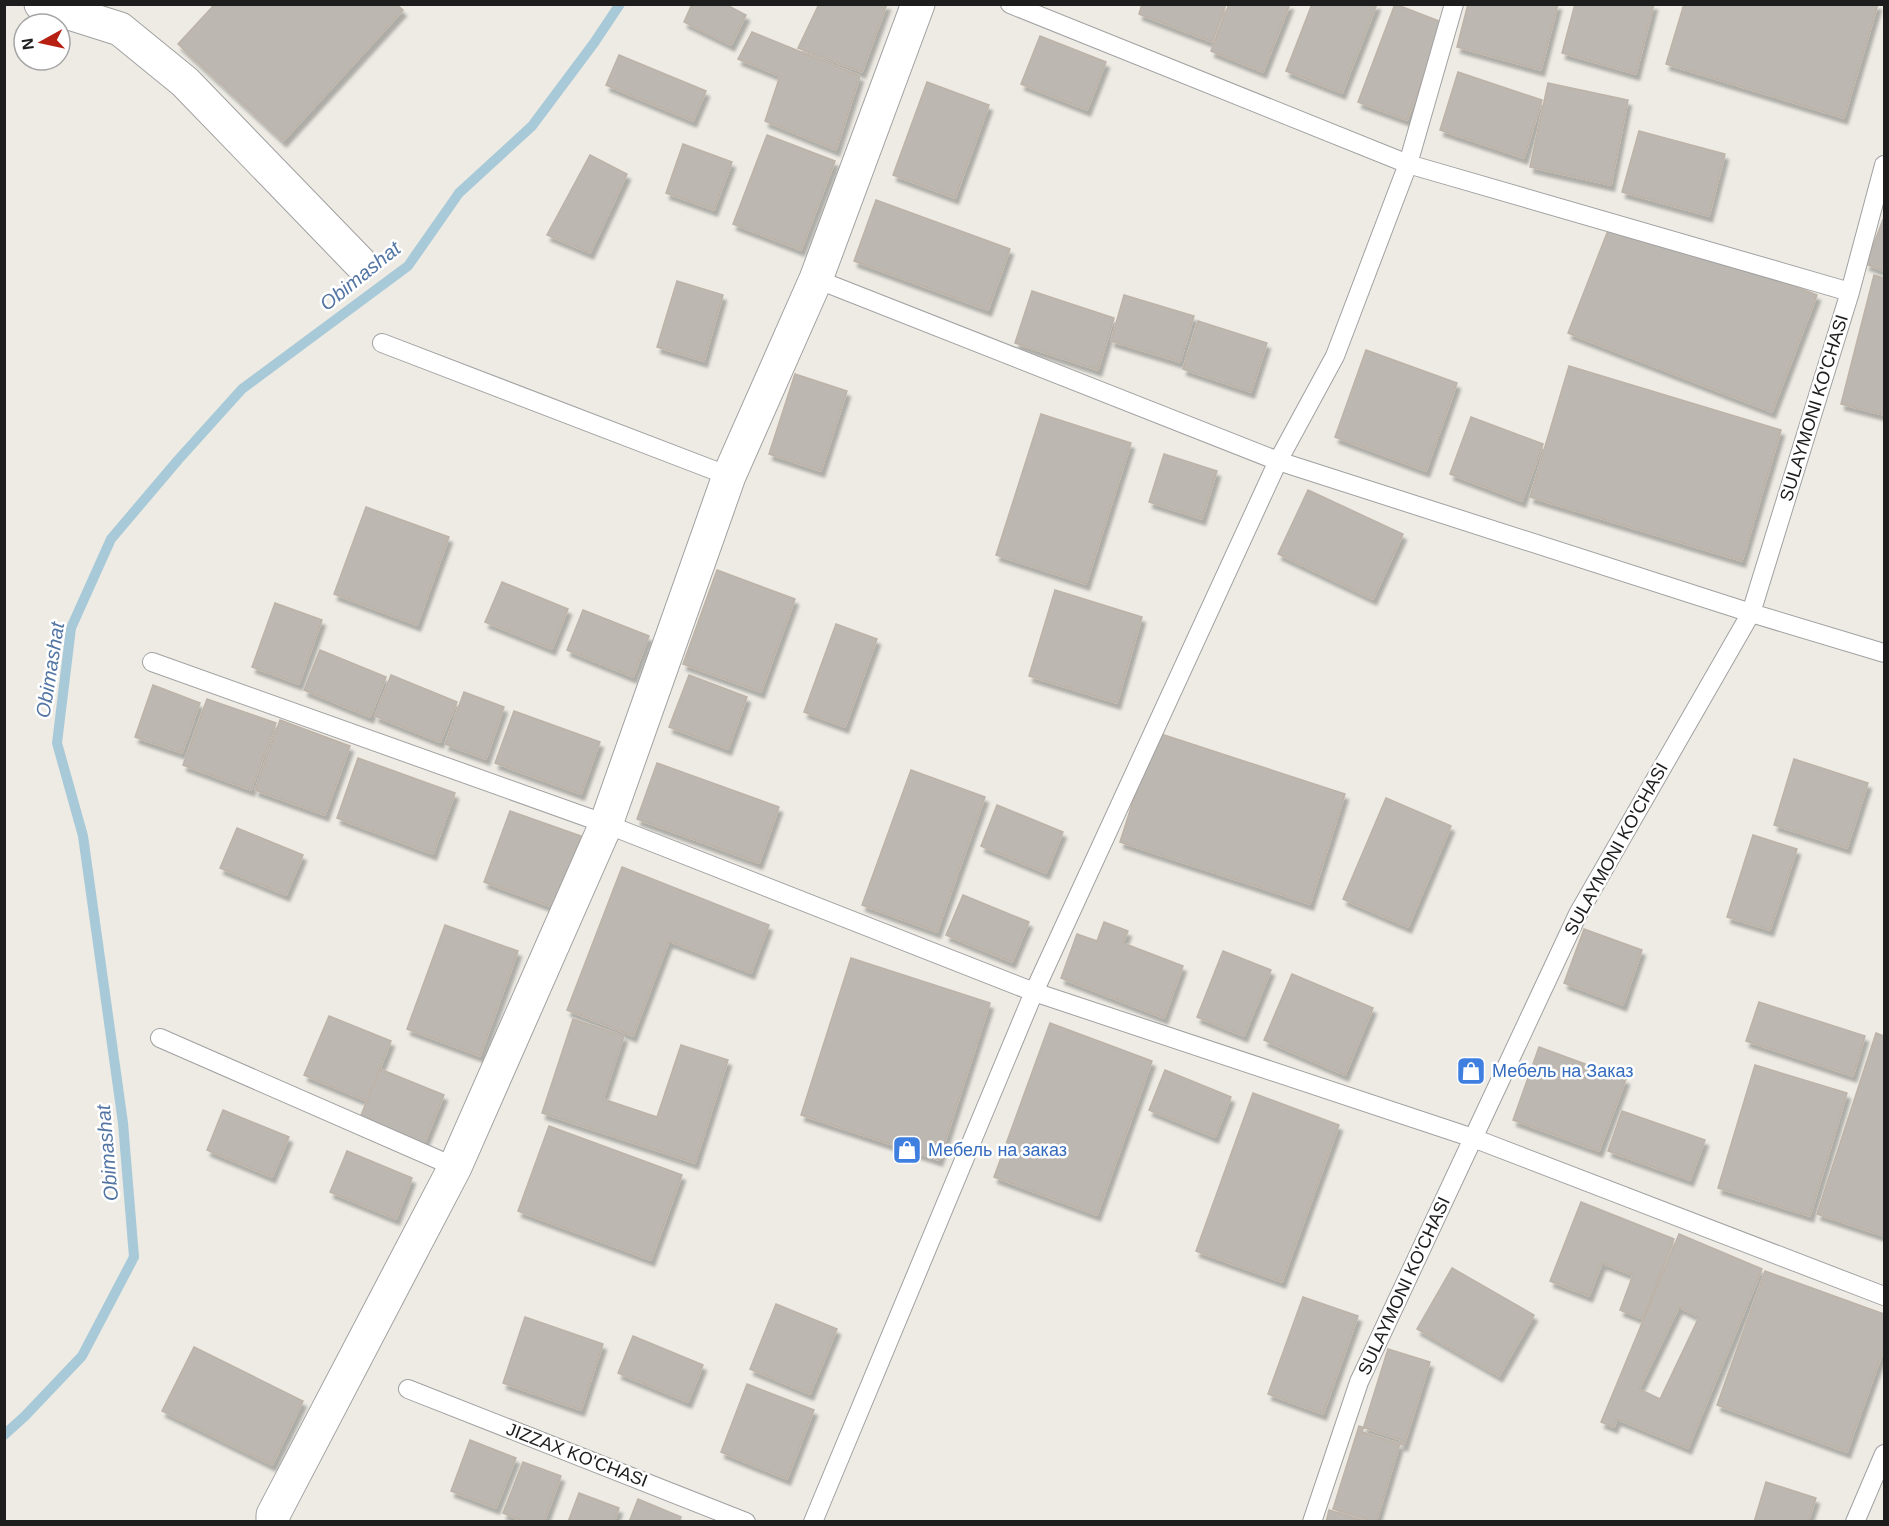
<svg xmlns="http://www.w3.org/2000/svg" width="1889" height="1526" viewBox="0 0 1889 1526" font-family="Arial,sans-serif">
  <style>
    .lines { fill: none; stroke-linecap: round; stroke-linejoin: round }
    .stream { stroke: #a8c9d7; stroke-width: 10 }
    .building { fill: #bdb7b1; stroke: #bdb3a8; stroke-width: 1.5; fill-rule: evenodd; filter: url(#shadow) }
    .service-casing { stroke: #a1a1a1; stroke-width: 20 }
    .minor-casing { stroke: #a1a1a1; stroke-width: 35 }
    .service { stroke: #fff; stroke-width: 18 }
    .minor { stroke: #fff; stroke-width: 33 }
    .labels { text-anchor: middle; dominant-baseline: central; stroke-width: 5; stroke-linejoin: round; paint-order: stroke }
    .street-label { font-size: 18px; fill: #1d1d1d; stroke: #fff }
    .shop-label { font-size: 18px; fill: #366cbe; stroke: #fff; text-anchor: start }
    .water-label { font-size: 20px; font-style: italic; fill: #5375a3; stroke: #fff }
  </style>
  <defs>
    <filter id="shadow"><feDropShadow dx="3.5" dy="6" stdDeviation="1.5" flood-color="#0004"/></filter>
  </defs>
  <rect width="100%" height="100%" fill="#edebe4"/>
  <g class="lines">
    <path class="stream" d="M4,1435l21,-19 57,-60 52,-99 -11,-134 -40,-287 -26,-93 14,-115 40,-89 67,-79 64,-71 166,-123 51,-73 73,-67 62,-83 26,-39"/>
  </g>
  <path class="building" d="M215,4h181l7,6 -120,131 -105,-97z
    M692,4h33l21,11 -15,30 -47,-23z
    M819,4h68l-25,68 -64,-24z
    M1142,4h84l-14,38 -73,-28z
    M1229,4h61l-27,68 -52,-21z
    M1312,4h65l-35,89 -56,-22z
    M1395,4l49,19 -37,97 -49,-18z
    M1468,4h90l-17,66 -84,-23z
    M1575,4h79l-18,70 -74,-21z
    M1684,4h194l-34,114 -178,-54z
    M752,32l108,44 -24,74 -71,-29 15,-45 -42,-17z
    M1040,36l66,26 -19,48 -66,-26z
    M619,55l87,36 -13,30 -87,-36z
    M1458,72l84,28 -18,58 -84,-28z
    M927,82l62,23 -34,93 -62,-23z
    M1548,83l80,17 -17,85 -81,-18z
    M1639,131l86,23 -16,62 -87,-24z
    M767,135l68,26 -34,89 -68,-26z
    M683,144l49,18 -18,48 -48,-17z
    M590,155l37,19 -37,79 -43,-18z
    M876,200l134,49 -22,61 -134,-49z
    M1614,215l203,80 -45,117 -204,-79z
    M1884,217v54l-18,-7z
    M1874,275l10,3v137l-43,-11z
    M677,281l46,14 -19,66 -47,-14z
    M1032,291l82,27 -16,52 -83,-27z
    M1124,295l70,21 -14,46 -69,-21z
    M1198,321l69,22 -16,49 -68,-23z
    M1366,350l91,33 -31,88 -91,-34z
    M1569,366l212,64 -39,131 -212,-64z
    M795,374l52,17 -26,80 -52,-17z
    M1041,414l90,29 -45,141 -90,-29z
    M1471,417l72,27 -21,57 -72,-27z
    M1164,454l53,17 -15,48 -53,-17z
    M1308,490l95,44 -30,65 -95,-45z
    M366,507l83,30 -32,88 -83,-31z
    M717,570l78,29 -34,93 -78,-28z
    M502,582l66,27 -16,40 -67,-27z
    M1055,590l87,27 -25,86 -88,-27z
    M275,603l47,17 -23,64 -47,-17z
    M583,610l66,26 -16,41 -66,-27z
    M836,624l41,15 -32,88 -41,-15z
    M320,650l66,27 -16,40 -66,-27z
    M391,675l66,27 -17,40 -65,-26z
    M689,675l58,22 -19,52 -59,-22z
    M153,685l47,18 -18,50 -47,-16z
    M464,692l40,15 -18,52 -41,-15z
    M207,699l69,24 -25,67 -68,-25z
    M514,711l86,31 -19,52 -86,-31z
    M280,720l70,26 -25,69 -70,-25z
    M1155,732l190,62 -35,110 -190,-62z
    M358,758l97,35 -22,61 -96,-36z
    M1794,759l74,24 -21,65 -73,-23z
    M657,763l122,44 -20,56 -122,-44z
    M911,770l74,27 -48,135 -75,-27z
    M1386,798l65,28 -43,101 -65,-28z
    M997,805l66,27 -17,41 -65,-27z
    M510,811l71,25 -26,72 -71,-26z
    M237,828l66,27 -17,40 -66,-27z
    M1753,835l44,14 -27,81 -43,-13z
    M622,867l147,58 -18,48 -82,-32 -36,95 -66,-26z
    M963,895l66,27 -17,40 -66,-27z
    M1104,922l24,9 -5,12 60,23 -19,52 -103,-40 16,-44 20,7z
    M445,925l73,26 -38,105 -73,-27z
    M1584,929l58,21 -19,55 -59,-22z
    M1223,951l48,19 -27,66 -47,-19z
    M851,958l139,45 -51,157 -138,-45z
    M1292,974l81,34 -28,67 -81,-35z
    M1759,1002l106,34 -12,40 -107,-35z
    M329,1016l62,25 -24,60 -63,-26z
    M573,1019l51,17 -21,63 54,18 24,-72 47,15 -33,103 -153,-50z
    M1050,1023l102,38 -55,154 -103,-38z
    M1876,1033l8,3v200l-67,-22z
    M1539,1047l87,32 -27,72 -86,-31z
    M1755,1065l92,28 -37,123 -92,-28z
    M380,1069l64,26 -21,51 -64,-26z
    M1165,1070l66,27 -16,40 -66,-27z
    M1253,1093l86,32 -57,157 -86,-31z
    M223,1110l66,27 -17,40 -65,-27z
    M1622,1111l83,29 -15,40 -82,-29z
    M549,1126l133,49 -31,85 -133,-49z
    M347,1151l65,27 -16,41 -66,-27z
    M1581,1202l93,37 -31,80 -23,-9 13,-35 -31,-12 -13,33 -39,-15z
    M1679,1234l83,35 -74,179 -71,-29 -3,8 -13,-5zM1679,1307l20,10 -39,82 -21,-10z
    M1452,1268l82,47 -35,61 -82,-47z
    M1765,1271l119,43v34l-37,104 -130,-47z
    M1303,1297l55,19 -35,98 -55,-20z
    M776,1304l61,25 -27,65 -60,-25z
    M525,1317l78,27 -22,66 -78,-27z
    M633,1336l70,29 -15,37 -70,-29z
    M194,1347l109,54 -31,64 -110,-54z
    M1388,1349l42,13 -26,83 -42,-13z
    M747,1384l67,26 -27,69 -66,-27z
    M1359,1426l42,14 -25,82 -43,-13z
    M470,1440l46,18 -20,50 -45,-17z
    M523,1462l38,14 -17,46h-19l-22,-9z
    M1766,1482l50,16 -8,24h-54z
    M579,1493l40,15 -5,14h-46z
    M638,1499l43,18 -2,5h-50z
    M1329,1510l38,12h-41z"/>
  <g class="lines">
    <g class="service-casing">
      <path id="service" d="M1010,4l398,160 442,128
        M816,279l462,182 473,152 133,40
        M382,343l347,133
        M152,662l454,162 428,168 439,146 411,158
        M160,1038l295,129
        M408,1389l338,133
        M813,1522l221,-530 244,-531 57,-105 73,-192 46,-160
        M1312,1522l47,-140 219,-468 173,-301 99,-321 34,-127
        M1855,1522l29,-68"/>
    </g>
    <g class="minor-casing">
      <path id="minor" d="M41,4l79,25 65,53 175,181
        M273,1522v-7l182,-348 151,-343 123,-348 87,-197 102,-275"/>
    </g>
    <use href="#service" class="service"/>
    <use href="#minor" class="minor"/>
  </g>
  <defs>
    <g id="shop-square" transform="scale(1.5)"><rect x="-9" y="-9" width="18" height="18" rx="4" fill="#3f7fe0" stroke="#fff"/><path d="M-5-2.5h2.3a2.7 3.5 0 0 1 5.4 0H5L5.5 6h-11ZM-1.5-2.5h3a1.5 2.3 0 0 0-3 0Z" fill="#fff"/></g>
  </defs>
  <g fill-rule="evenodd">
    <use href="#shop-square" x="1471" y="1071"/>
    <use href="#shop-square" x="907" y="1150"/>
  </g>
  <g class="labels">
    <g class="street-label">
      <text transform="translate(1814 408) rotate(-73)">SULAYMONI KO'CHASI</text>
      <text transform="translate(1616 849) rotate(-61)">SULAYMONI KO'CHASI</text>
      <text transform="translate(1404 1286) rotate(-65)">SULAYMONI KO'CHASI</text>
      <text transform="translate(577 1455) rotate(21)">JIZZAX KO'CHASI</text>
    </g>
    <g class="shop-label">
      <text x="1492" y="1071">Мебель на Заказ</text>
      <text x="928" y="1150">Мебель на заказ</text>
    </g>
    <g class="water-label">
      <text transform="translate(360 276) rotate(-39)">Obimashat</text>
      <text transform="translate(50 670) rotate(-81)">Obimashat</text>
      <text transform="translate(107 1153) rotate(-95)">Obimashat</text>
    </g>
  </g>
  <rect width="1889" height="1526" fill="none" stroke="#1d1d1d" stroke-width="12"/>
  <g transform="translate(42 42) rotate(262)"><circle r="28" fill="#ffffff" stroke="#a5a5a5" stroke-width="1.5"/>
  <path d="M0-4.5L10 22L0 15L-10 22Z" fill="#b71f13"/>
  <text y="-9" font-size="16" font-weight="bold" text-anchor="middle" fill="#1d1d1d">N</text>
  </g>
</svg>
